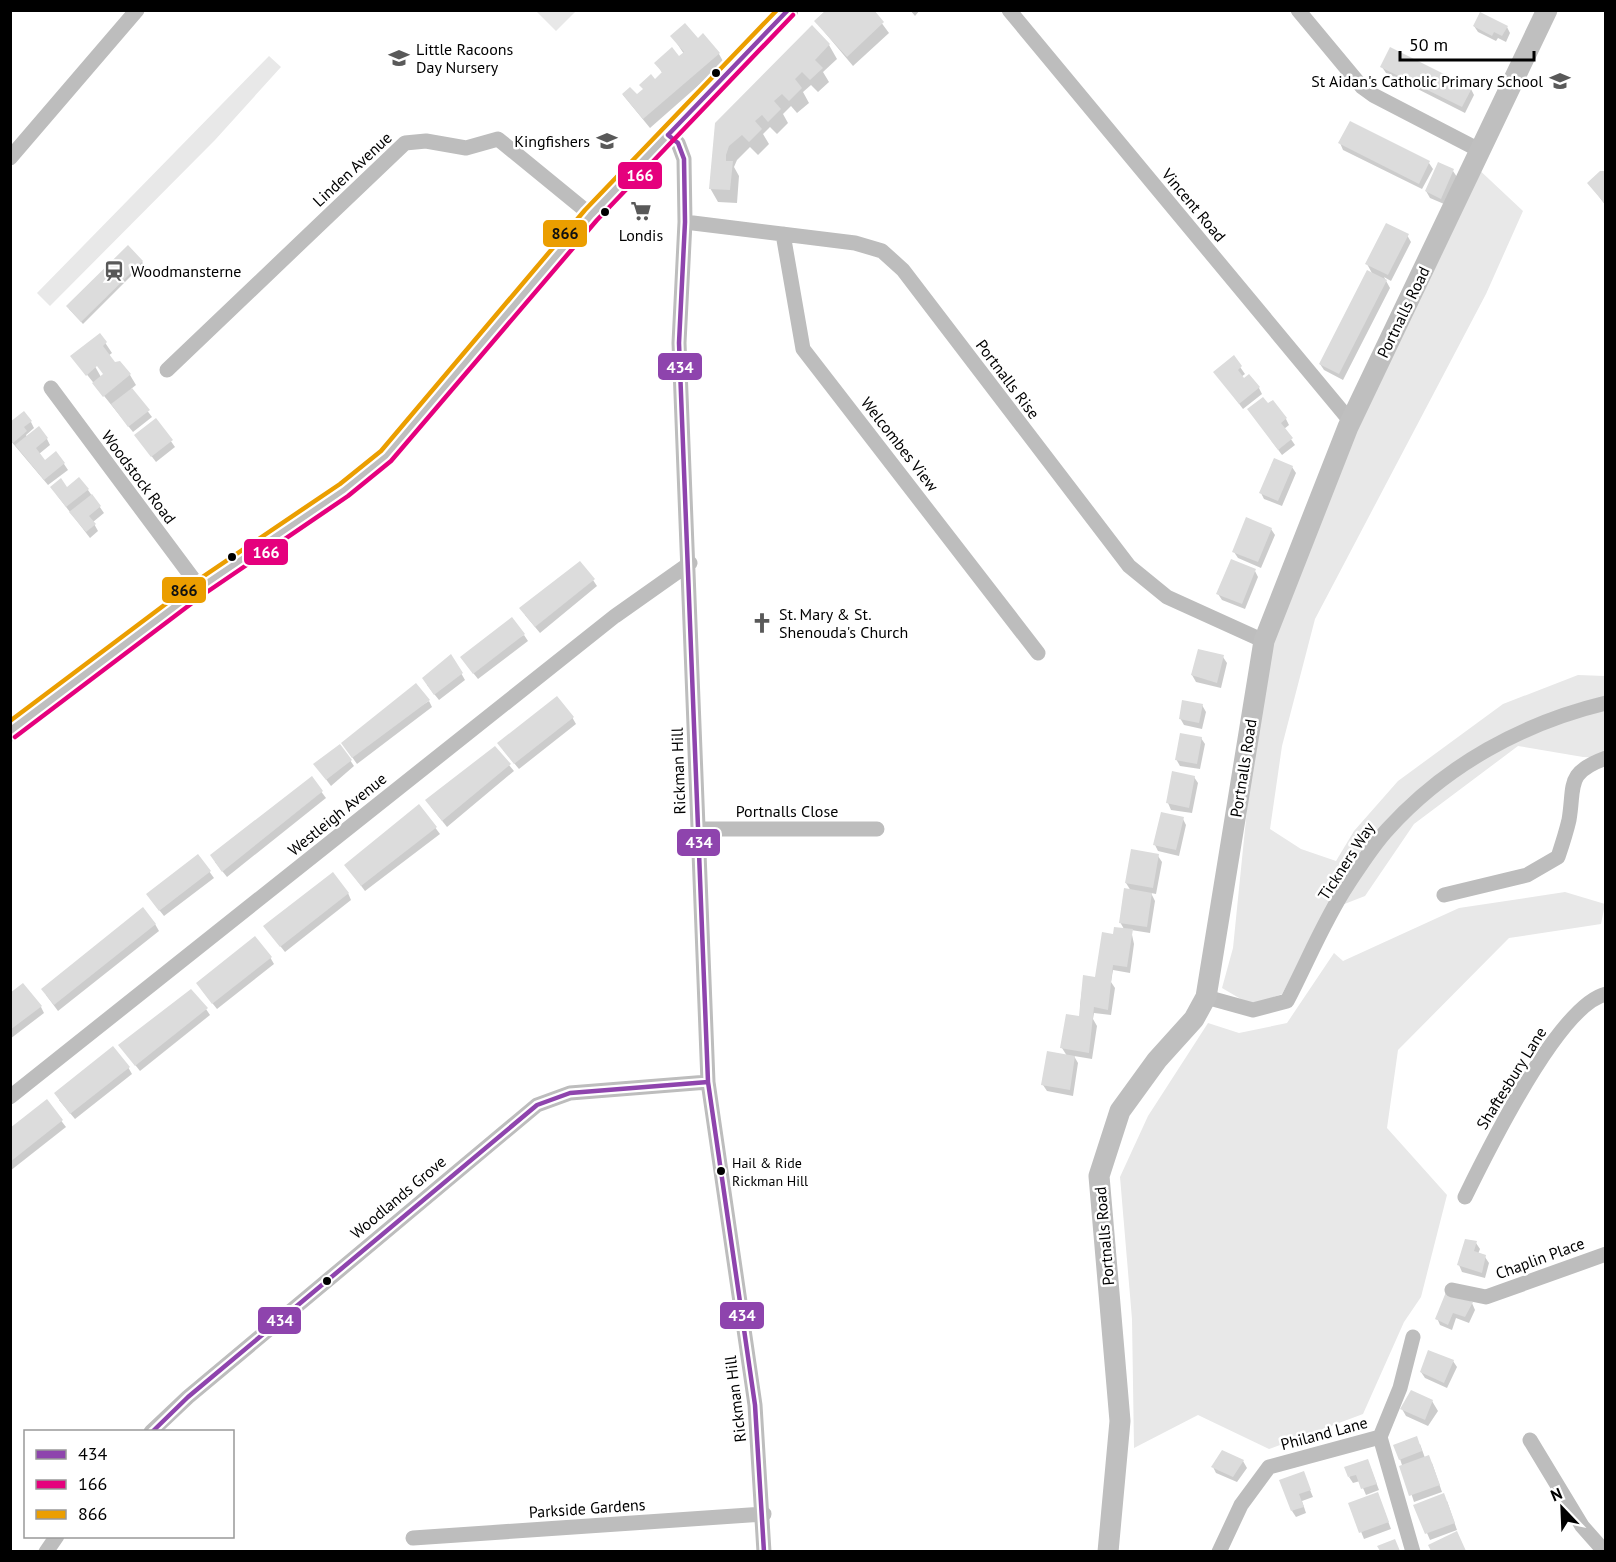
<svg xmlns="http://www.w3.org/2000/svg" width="1616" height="1562" viewBox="0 0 1616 1562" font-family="'PT Sans',sans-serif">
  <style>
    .green { fill: #e8e8e8 }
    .shadow { fill: #0003; fill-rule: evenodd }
    .building { fill: #dcdcdc }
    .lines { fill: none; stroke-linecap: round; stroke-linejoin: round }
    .street { stroke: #bdbdbd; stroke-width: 15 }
    .secondary { stroke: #bfbfbf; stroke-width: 21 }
    .bus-1-casing { stroke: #fff; stroke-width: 9 }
    .bus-2-casing { stroke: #fff; stroke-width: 9 }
    .bus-3-casing { stroke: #fff; stroke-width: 9 }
    .bus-1 { stroke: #8e44ad; stroke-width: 4.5 }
    .bus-2 { stroke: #e5007d; stroke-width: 4.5 }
    .bus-3 { stroke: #eb9e00; stroke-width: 4.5 }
    .bus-dot { fill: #000; stroke: #fff; stroke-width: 2 }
    .labels { text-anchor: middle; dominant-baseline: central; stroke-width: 5; stroke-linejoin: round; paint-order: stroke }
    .bus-label { font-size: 14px; fill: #000; stroke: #fff; text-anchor: start }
    .poi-label { font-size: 16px; fill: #000; stroke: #fff; text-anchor: start }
    .street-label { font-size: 16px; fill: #000; stroke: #fff }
    .line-badge { stroke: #fff; stroke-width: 2 }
    .badge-label { font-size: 16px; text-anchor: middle; font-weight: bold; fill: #fff }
    .pale-badge-label { font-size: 16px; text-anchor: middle; font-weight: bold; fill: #111 }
  </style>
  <rect width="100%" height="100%" fill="#fff"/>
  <path class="green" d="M536,11h40l-20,20z
    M269,56l12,11 -66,73 -165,166 -13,-13z
    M1474,165l49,46 -37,83 -171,325 -33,127 -12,83 31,20 35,12 18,-30 44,-50 105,-77 75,-29 27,1v82l-22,-1 -65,-11 -104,78 -49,72 -36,14 -47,84 -31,11 -29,-17 11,-40 31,-307z
    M1565,892l40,12 -4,20 -92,14 -111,112 -11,78 60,67 -26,102 -17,25 -41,92 -94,35 -71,-34 -64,33 -2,-129 -12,-142 28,-61 60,-93 31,10 48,-10 47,-70 9,8 116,-53z"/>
  <path class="shadow" d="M872,10l17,23 -36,33 -37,-44z
    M910,10h10l-5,6z
    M1474,26l33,1 3,6 -4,9 -8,-4 -2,3 -18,-9z
    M812,27l17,18 8,14 -14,13 6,10 -11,10 -7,-7 -8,7 6,11 -12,10 -6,-7 -8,8 5,9 -11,11 -7,-7 -7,7 6,10 -11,11 -8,-8 -13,13 -3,7 5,9 -2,27 -19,-1 -8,-14 7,-64z
    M672,36l26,4 21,14 5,9 -74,65 -27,-33 13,1 8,-6 -3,-5 14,-4 8,-7 -7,-11 23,-5 5,-4z
    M1382,67l89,22 3,6 -9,18 -79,-40z
    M1340,143l89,20 4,6 -11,20 -79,-39z
    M1453,171l4,6 -13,27 -14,-6 -4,-7z
    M1601,173h5v33l-17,-23z
    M1407,235l4,7 -20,39 -7,-4 6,11 -47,92 -19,-10 -4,-6 53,-89 -6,-11z
    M142,261l1,3 -60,60 -14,-15z
    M100,335l12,18 -4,3 7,8 5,-2 10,13 6,10 -5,4 21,28 -19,15 -61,-76zM95,359l9,16 -3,2 -9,-16z
    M1233,357l12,17 -4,3 18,11 3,6 -19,15 -28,-37z
    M1268,405l18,14 3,6 -5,4 11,16 -13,10 -33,-45z
    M156,420l19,27 -19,15 -16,-21z
    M31,422l3,6 -8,7 1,2 20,2 3,6 -11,9 6,8 19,2 4,6 -20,15 -38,-45v-16z
    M1292,467l4,6 -14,33 -18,-7 -3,-6z
    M88,490l16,23 -11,9 5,9 -8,7 -34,-44z
    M1271,529l4,6 -14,33 -23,-10 -4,-6z
    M1255,571l3,6 -13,32 -23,-9 -4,-6z
    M593,580l4,6 -57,47 -15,-18z
    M524,635l4,6 -50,38 -12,-15z
    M1223,657l4,6 -6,25 -25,-6 -4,-7z
    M461,673l4,7 -26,20 -12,-15z
    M429,701l3,6 -75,57 -10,-14z
    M1202,705l4,7 -4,17 -18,-4 -4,-7z
    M572,717l4,7 -57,45 -16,-19z
    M1201,738l4,6 -5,25 -20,-3 -4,-7z
    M495,748l19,23 -67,56 -16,-20z
    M350,760l4,6 -23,20 -12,-16z
    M1194,777l4,6 -6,30 -21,-3 -3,-7z
    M311,778l15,20 -99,79 -12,-15z
    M419,806l21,28 -75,57 -15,-20z
    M1183,819l3,6 -7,31 -21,-5 -3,-6z
    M198,856l16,22 -50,38 -12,-15z
    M1158,856l4,6 -6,32 -5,-1 4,8 -5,32 -19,-3 3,14 -4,29 -17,-3 -2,12 4,6 -4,27 -17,-2 -1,6 4,7 -5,33 -18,-3 4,7 -5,33 -26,-5 -4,-6 24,-29 -5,-8 20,-30 -2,-13 4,-28 14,2 17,-44 9,-6 -4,-7 11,-31 -5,-8z
    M348,893l3,7 -66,52 -16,-20z
    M155,924l4,7 -101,80 -12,-16z
    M270,957l4,7 -57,45 -16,-20z
    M10,995l31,12 3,6 -34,26z
    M206,1009l4,6 -70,56 -16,-20z
    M128,1067l4,7 -57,45 -16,-19z
    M46,1101l20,26 -56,44v-41z
    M1476,1243l4,6 -2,5 7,3 4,6 -4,15 -23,-6 -3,-7z
    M1472,1303l3,7 -6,13 -13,-5 -4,12 -12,-5 -3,-7z
    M1453,1361l4,6 -10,21 -22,-10 -4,-6z
    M1432,1401l6,10 -10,15 -22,-10 -4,-7z
    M1420,1444l5,14 7,5 10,29 -28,10 -14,-43z
    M1223,1452l20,9 4,7 -10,14 -21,-9 -3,-6z
    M1368,1461l11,29 -13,5 -6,-14 -7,2 -4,-6z
    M1303,1473l10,24 -11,4 4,12 -10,4 -4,-6z
    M1378,1494l13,35 -27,10 -14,-35z
    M1447,1501l10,29 -27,10 -15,-35z"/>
  <path class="building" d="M826,10h48l10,12 -37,35 -33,-36z
    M1480,12l28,14 -6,10 -8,-4 -2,4 -19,-10z
    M685,23l13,15 5,-5 17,20 -77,66 -21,-25 8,-7 7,7 6,-5 -4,-4 12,-11 4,5 7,-7 -8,-9 18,-16 7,9 5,-4 -14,-16z
    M812,25l18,19 -15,16 8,8 -13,12 -8,-8 -7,7 7,9 -13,13 -7,-7 -8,7 7,8 -13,13 -6,-7 -7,6 7,8 -13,13 -7,-7 -13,11 -3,9v6h7l-3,29 -21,-1 6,-66z
    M1390,47l82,41 -10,19 -82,-40z
    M1350,121l80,40 -11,23 -81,-41z
    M1438,162l16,7 -13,30 -16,-8z
    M1600,171h5v33l-18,-21z
    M1386,223l23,11 -21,41 -23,-11z
    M128,245l15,16 -62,61 -15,-16z
    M1367,270l20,10 -48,94 -20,-10z
    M100,333l7,9 -4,4 12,16 5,-1 11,13 -28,23 -11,-14 11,-9 -6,-8 -11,10 -16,-20z
    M1234,355l8,11 -4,4 6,8 5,-4 11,13 -21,17 -26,-32z
    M132,388l18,22 -22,17 -17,-23z
    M1263,397l5,6 5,-3 14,18 -6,5 12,15 -15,12 -31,-41z
    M24,411l8,10 -8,6 3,4 -14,12 -3,-3v-18z
    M156,418l17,22 -22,17 -17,-22z
    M39,426l9,12 -12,10 9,12 11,-9 9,12 -21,17 -29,-35z
    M1274,458l19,8 -15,35 -19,-8z
    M79,477l10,12 -23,18 -16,-20 11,-9 6,9z
    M92,494l9,12 -12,10 7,8 -10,8 -17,-20z
    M1246,517l26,11 -14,34 -26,-10z
    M1231,559l25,10 -14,35 -26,-10z
    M580,561l15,18 -60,48 -16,-19z
    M512,617l13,17 -52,40 -13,-17z
    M1198,649l26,6 -7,28 -26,-8z
    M451,654l12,19 -29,22 -12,-17z
    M416,683l14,17 -78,58 -11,-15z
    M557,696l17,21 -60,47 -17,-21z
    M1182,700l21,4 -4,19 -20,-4z
    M1180,733l22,4 -5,27 -22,-4z
    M340,744l12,16 -26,20 -13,-16z
    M495,746l16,18 -69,57 -17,-21z
    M1172,771l23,5 -6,32 -23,-5z
    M312,776l11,15 -101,81 -12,-17z
    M419,804l18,23 -76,59 -17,-21z
    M1161,812l23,5 -8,33 -23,-5z
    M1131,849l28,5 -6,34 -28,-5z
    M198,854l13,17 -52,40 -13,-17z
    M333,872l16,21 -69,54 -17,-21z
    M1124,888l28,5 -5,34 -28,-4z
    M143,907l13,17 -102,81 -13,-16z
    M1114,927l19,2 -6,38 -14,-2 -5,45 -14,-3 -5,46 -29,-5 6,-34 13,2 4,-41 12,2 7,-45 11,2z
    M255,936l17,21 -60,47 -16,-21z
    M23,983l19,23 -32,24v-37z
    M191,989l17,19 -73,58 -17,-21z
    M113,1046l17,21 -60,47 -16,-21z
    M1047,1051l28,5 -5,34 -29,-5z
    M47,1099l16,21 -53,42v-34z
    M1465,1239l12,2 -3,10 12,4 -4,18 -25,-8z
    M1446,1292l27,10 -8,15 -12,-4 -5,12 -13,-6z
    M1428,1350l26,10 -10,23 -24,-11z
    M1411,1390l22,10 -8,20 -25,-11z
    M1417,1436l5,15 -23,9 -6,-15z
    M1222,1450l22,10 -11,17 -22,-10z
    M1429,1455l11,30 -31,11 -10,-30z
    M1368,1459l9,25 -16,5 -5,-14 -8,2 -4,-10z
    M1304,1471l7,19 -12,4 5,13 -13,4 -12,-31z
    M1378,1492l11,30 -30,11 -11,-30z
    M1444,1493l11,30 -30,11 -12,-29z
    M1457,1531l9,20h-35l-3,-6z
    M1395,1539l5,12h-20l-3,-5z"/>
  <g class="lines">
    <path class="street" d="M1009,10l342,412
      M1298,10l64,77 11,8 108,56
      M668,135l10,8 6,16 1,63 -6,121 29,739 47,323 9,147
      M10,158l127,-148
      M685,222l170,21 27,8 21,19 226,296 38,31 97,44
      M783,234l20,115 235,304
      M167,370l238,-227 21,-2 40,7 32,-9 93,76
      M51,388l149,200
      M698,829h179
      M1444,895l83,-20 31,-18c4,-12 8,-24 11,-37 6,-35 -4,-47 37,-62
      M1206,997l47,13 34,-9c20,-38 37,-81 61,-117 12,-18 25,-39 40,-55 58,-64 135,-106 218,-126
      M10,1097l605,-481 75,-53
      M1465,1197c22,-45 94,-192 141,-203
      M1452,1290l34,7 120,-43
      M151,1432l37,-35 349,-292 33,-12 138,-11
      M1380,1437l33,115
      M1530,1440l52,86 23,26
      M413,1538l351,-24
      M46,1552l11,-16
      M1219,1552l22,-47 28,-38 111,-30 20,-49 13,-51"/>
    <path class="secondary" d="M10,731l190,-143 144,-98 42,-34 205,-241 197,-205
      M1108,1552l12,-131 -21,-245 21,-65 37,-51 37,-41 12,-22 58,-356 84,-214 199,-417"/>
    <g class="bus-1-casing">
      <path id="bus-1" d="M668,135l10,8 6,16 1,63 -6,121 29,739 47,323 9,147
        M668,135l120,-125
        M152,1432l36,-35 349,-292 33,-12 138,-11"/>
    </g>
    <g class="bus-2-casing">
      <path id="bus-2" d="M15,737l189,-143 144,-98 43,-35 206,-241 196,-205"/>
    </g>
    <g class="bus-3-casing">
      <path id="bus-3" d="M10,721l185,-139 145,-98 41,-33 204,-241 192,-200"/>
    </g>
    <use href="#bus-1" class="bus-1"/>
    <use href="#bus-2" class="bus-2"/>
    <use href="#bus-3" class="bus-3"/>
  </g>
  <defs>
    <g id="school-bare" transform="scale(1.62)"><path d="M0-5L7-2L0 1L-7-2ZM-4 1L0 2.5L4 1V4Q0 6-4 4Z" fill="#595959" stroke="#fff" stroke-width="2.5" paint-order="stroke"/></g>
    <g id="supermarket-bare" transform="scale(1.62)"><path d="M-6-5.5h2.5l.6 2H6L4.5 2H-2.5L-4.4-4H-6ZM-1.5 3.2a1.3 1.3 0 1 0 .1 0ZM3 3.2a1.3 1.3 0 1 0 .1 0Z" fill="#595959" stroke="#fff" stroke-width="2.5" paint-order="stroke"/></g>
    <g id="station-bare" transform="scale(1.62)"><path d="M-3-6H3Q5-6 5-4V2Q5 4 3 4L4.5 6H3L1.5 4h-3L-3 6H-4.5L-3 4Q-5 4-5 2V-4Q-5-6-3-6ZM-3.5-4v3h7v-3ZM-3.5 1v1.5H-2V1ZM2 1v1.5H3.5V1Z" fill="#595959" stroke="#fff" stroke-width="2.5" paint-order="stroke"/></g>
    <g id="church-bare" transform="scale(1.62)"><path d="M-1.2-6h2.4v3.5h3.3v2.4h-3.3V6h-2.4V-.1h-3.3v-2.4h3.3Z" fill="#595959" stroke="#fff" stroke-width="2.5" paint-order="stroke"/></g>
  </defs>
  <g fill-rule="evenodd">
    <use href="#school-bare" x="399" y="58"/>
    <use href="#school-bare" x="1560" y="81"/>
    <use href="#school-bare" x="607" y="141"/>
    <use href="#supermarket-bare" x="641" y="211"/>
    <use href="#station-bare" x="114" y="271"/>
    <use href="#church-bare" x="762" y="623"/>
  </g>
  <g class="bus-dot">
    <circle cx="716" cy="73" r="5"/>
    <circle cx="605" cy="212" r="5"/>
    <circle cx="232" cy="557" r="5"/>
    <circle cx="721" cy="1171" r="5"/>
    <circle cx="327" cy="1281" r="5"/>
  </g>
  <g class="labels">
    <g class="bus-label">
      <text x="732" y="1163">Hail &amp; Ride<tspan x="732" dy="18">Rickman Hill</tspan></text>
    </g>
    <g class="poi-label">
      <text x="416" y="49">Little Racoons<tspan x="416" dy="18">Day Nursery</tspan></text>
      <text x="1543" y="81" text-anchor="end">St Aidan's Catholic Primary School</text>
      <text x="590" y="141" text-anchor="end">Kingfishers</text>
      <text x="641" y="235" text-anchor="middle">Londis</text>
      <text x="131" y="271">Woodmansterne</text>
      <text x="779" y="614">St. Mary &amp; St.<tspan x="779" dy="18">Shenouda's Church</tspan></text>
    </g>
    <g class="street-label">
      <text transform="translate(352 169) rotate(-43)">Linden Avenue</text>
      <text transform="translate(1194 205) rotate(50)">Vincent Road</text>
      <text transform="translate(1403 312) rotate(-64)">Portnalls Road</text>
      <text transform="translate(1008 379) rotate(53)">Portnalls Rise</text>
      <text transform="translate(900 444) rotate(52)">Welcombes View</text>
      <text transform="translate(139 477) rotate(53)">Woodstock Road</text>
      <text transform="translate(1243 768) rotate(-81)">Portnalls Road</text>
      <text transform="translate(678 771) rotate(-92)">Rickman Hill</text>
      <text x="787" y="811">Portnalls Close</text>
      <text transform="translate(337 814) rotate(-39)">Westleigh Avenue</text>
      <text transform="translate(1346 861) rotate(-57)">Tickners Way</text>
      <text transform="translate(1511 1078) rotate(-58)">Shaftesbury Lane</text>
      <text transform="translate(398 1197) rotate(-40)">Woodlands Grove</text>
      <text transform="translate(1104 1236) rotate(-95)">Portnalls Road</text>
      <text transform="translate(1540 1258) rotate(-20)">Chaplin Place</text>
      <text transform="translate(735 1399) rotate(-97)">Rickman Hill</text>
      <text transform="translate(1324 1433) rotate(-15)">Philand Lane</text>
      <text transform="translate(587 1508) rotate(-4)">Parkside Gardens</text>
    </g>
  </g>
  <g class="line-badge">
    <rect x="617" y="161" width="46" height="29" rx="6" fill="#e5007d"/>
    <rect x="542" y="219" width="46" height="29" rx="6" fill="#eb9e00"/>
    <rect x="657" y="352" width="46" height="29" rx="6" fill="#8e44ad"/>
    <rect x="243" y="538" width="46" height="28" rx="6" fill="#e5007d"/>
    <rect x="161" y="576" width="46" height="28" rx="6" fill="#eb9e00"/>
    <rect x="676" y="828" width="45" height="29" rx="6" fill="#8e44ad"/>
    <rect x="719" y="1301" width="46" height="29" rx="6" fill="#8e44ad"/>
    <rect x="257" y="1306" width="45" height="29" rx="6" fill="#8e44ad"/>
  </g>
  <g class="badge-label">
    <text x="640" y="181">166</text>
    <text x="680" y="373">434</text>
    <text x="266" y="558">166</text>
    <text x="699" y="848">434</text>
    <text x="742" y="1321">434</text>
    <text x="280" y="1326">434</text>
  </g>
  <g class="pale-badge-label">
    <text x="565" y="239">866</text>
    <text x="184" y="596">866</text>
  </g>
  <rect width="1616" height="1562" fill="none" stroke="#000000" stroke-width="24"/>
  <rect x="24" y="1430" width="210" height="108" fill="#ffffff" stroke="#999999" stroke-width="1.5"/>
  <rect x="36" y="1450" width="30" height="9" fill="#8e44ad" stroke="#999999" stroke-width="1.5"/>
  <text x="78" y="1460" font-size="18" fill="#000000">434</text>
  <rect x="36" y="1480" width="30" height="9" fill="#e5007d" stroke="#999999" stroke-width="1.5"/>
  <text x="78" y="1490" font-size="18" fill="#000000">166</text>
  <rect x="36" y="1510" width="30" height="9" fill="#eb9e00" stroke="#999999" stroke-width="1.5"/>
  <text x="78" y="1520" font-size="18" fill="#000000">866</text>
  <g transform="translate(1562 1508) rotate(337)" stroke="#ffffff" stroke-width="4.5" paint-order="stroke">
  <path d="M0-4.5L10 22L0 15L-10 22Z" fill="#000000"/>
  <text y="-9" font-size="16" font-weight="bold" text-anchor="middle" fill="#000000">N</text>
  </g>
  <path d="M1400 51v9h134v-9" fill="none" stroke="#000000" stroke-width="3"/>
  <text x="1409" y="51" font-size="18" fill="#000000" stroke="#ffffff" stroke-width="4.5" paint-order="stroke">50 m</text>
</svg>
